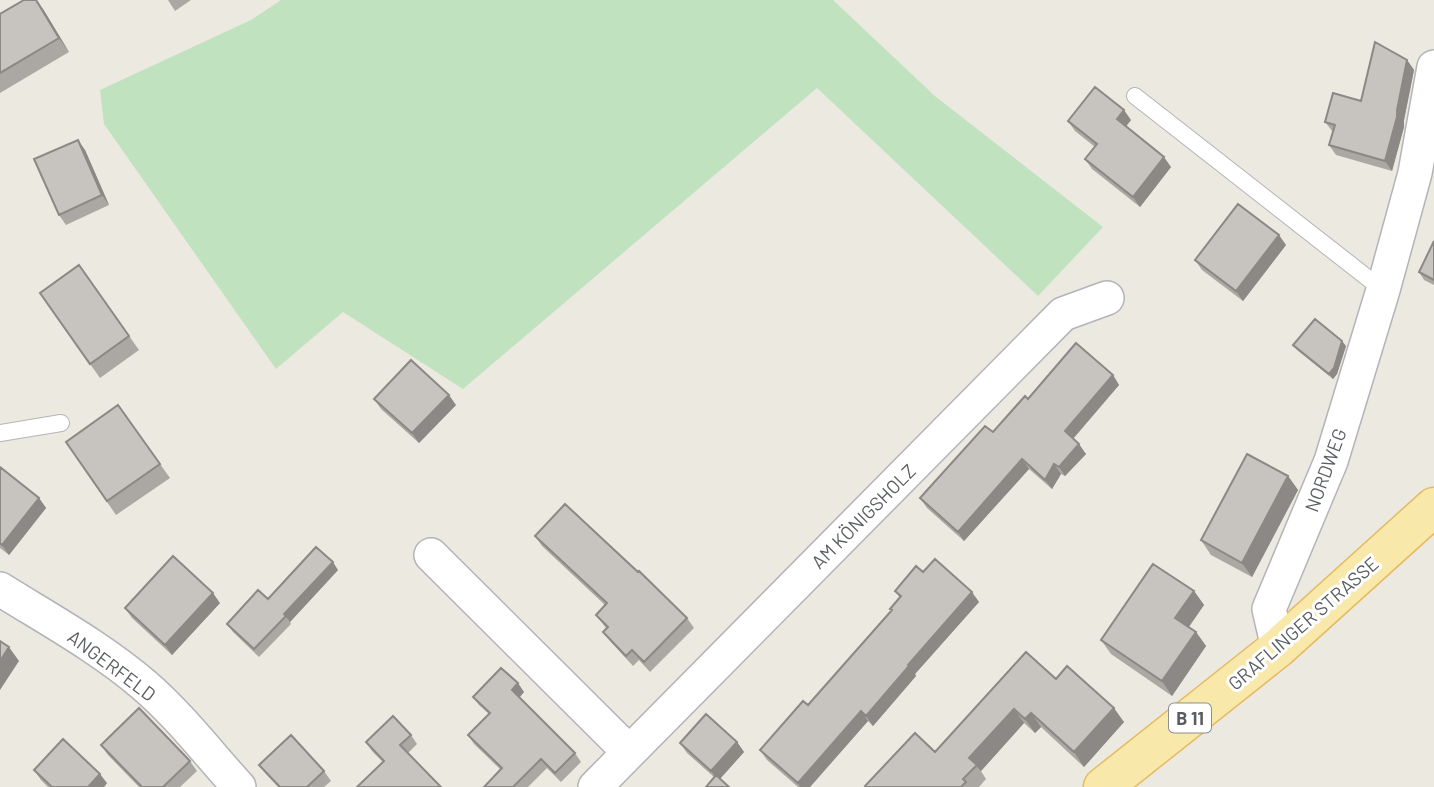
<svg xmlns="http://www.w3.org/2000/svg" width="1434" height="787" viewBox="0 0 1434 787" font-family="Barlow,sans-serif">
  <style>
    .green { fill: #c1e2bf }
    .lines { fill: none; stroke-linecap: round; stroke-linejoin: round }
    .lane-casing { stroke: #b2b4b8; stroke-width: 18 }
    .street-casing { stroke: #b2b4b8; stroke-width: 36 }
    .primary-casing { stroke: #e6ba60; stroke-width: 41 }
    .lane { stroke: #fff; stroke-width: 16 }
    .street { stroke: #fff; stroke-width: 33 }
    .primary { stroke: #f8e8aa; stroke-width: 38 }
    .wall { fill: #aba8a3 }
    .shaded-wall { fill: #8b8885 }
    .building { fill: #c7c3be; stroke: #8b8885; stroke-width: 2 }
    .labels { text-anchor: middle; dominant-baseline: central; stroke-width: 6; stroke-linejoin: round; paint-order: stroke }
    .shield { fill: #fff; stroke: #8c8e90; stroke-width: 2 }
    .shield-label { font-size: 18px; font-weight: bold; fill: #5a5d61 }
    .street-label { font-size: 19px; fill: #5a5d61; stroke: #fff }
  </style>
  <rect width="100%" height="100%" fill="#ece9e1"/>
  <path class="green" d="M281,0h552l103,97 167,130 -65,69 -221,-208 -354,301 -120,-77 -67,57 -172,-245 -4,-34 151,-70z"/>
  <g class="lines">
    <g class="lane-casing">
      <path id="lane" d="M1135,96l248,194
        M0,433l61,-10"/>
    </g>
    <g class="street-casing">
      <path id="street" d="M431,555l198,197
        M0,589c48,30 101,59 144,96 35,30 64,68 95,102
        M1278,648l-9,-39 62,-148 52,-171 32,-117 19,-106
        M595,787l468,-473 44,-16"/>
    </g>
    <g class="primary-casing">
      <path id="primary" d="M1103,787l175,-139 156,-141"/>
    </g>
    <use href="#lane" class="lane"/>
    <use href="#street" class="street"/>
    <use href="#primary" class="primary"/>
  </g>
  <path class="wall" d="M168,0h23l-16,11z
    M43,9l26,43 -69,41v-79z
    M1407,60l7,10 -10,50v7l-12,44 -56,-16 -7,-10 4,-13 -8,-10 36,-21z
    M1131,120l-5,7 45,40 -31,40 -48,-38 -7,-10 10,-12 -20,-16 -7,-10z
    M85,150l24,55 -43,20 -7,-10z
    M1434,241v44l-10,-5 -5,-8z
    M1286,245l-43,56 -41,-31 -7,-10z
    M79,265l60,85 -39,28 -60,-85z
    M1293,345l53,1 -9,28 -4,5 -36,-29z
    M1113,375l6,10 -46,54 13,15 -21,22 -4,-2 -9,15 -23,-20 -65,72 -37,-33 -7,-10 108,-99z
    M374,399l82,6 -37,38 -38,-34z
    M118,405l52,73 -54,37 -50,-73z
    M0,467l39,31 7,10 -37,47 -9,-7z
    M1288,476l10,14 -46,87 -41,-22 -10,-15z
    M535,536l152,82 7,10 -44,44 -11,-12 -6,6 -23,-25 -7,-9 3,-4 -10,-13 9,-10 -63,-59z
    M338,570l-48,52 1,2 -32,33 -26,-25 -6,-8 41,-25z
    M923,572l56,30 -64,72 1,2 -43,50 -5,-5 -58,66h-12l-31,-27 -7,-10 48,-45 84,-94 8,-13 -5,-7z
    M1194,591l10,14 -15,22 7,5 10,14 -34,50 -61,-42 -10,-14z
    M220,603l-48,52 -40,-37 -7,-10z
    M1056,679l68,43 -40,45 -43,-40 -6,6 -11,-10 -43,48 5,8 -7,8h-113l69,-35z
    M524,692l-5,6 56,55 6,9 -20,20 -14,-14 -19,19h-44l16,-18 -26,-25 -6,-9 21,-21 -10,-9 -6,-8z
    M411,735l6,9 -9,9 -25,9 -11,-11 -6,-9z
    M737,742l7,10 -24,27 -6,-2 -27,-24 -7,-10z
    M101,745l89,16 7,10 -17,16h-41l-31,-32z
    M259,765l65,6 7,10 -7,6h-46l-12,-13z
    M34,770l73,13 -3,4h-56l-7,-7z"/>
  <path class="shaded-wall" d="M37,0l6,9 26,43 -10,-14z
    M1407,60l7,10 -10,50v7l-12,44 -7,-10z
    M1124,110l7,10 -8,9 -6,-10z
    M78,140l7,10 24,55 -7,-10z
    M1164,157l7,10 -31,40 -7,-10z
    M1279,235l7,10 -43,56 -7,-10z
    M1342,341l4,5 -9,28 -4,5 -4,-5z
    M1113,375l6,10 -48,56 -6,-10z
    M449,395l7,10 -37,38 -7,-10z
    M1079,444l7,10 -21,22 -6,-9z
    M1022,459l7,10 -65,72 -6,-9z
    M1054,464l7,10 -9,15 -7,-9z
    M1288,476l10,14 -46,87 -10,-14z
    M39,498l7,10 -37,47 -7,-10z
    M333,562l5,8 -48,52 -6,-8z
    M1194,591l10,14 -19,27 -10,-14z
    M972,592l7,10 -64,72 1,2 -43,50 -7,-10 42,-51z
    M213,593l7,10 -48,52 -7,-10z
    M1196,632l10,14 -34,50 -10,-15z
    M9,647l10,14 -19,29v-29z
    M518,683l6,9 -6,7 -6,-9z
    M1114,708l10,14 -40,45 -10,-15z
    M1014,709l10,14 -43,48 -12,-13z
    M861,711l7,10 -58,66h-10l-2,-4z
    M1031,713l10,14 -6,6 -10,-14z
    M737,742l7,10 -26,29 -7,-10z
    M100,774l7,9 -3,4h-16z"/>
  <path class="building" d="M24,0h12l23,38 -59,35v-59z
    M1375,42l32,18 -10,50v7l-12,44 -56,-16 6,-20 -10,-3 8,-29 28,8z
    M1095,87l29,23 -7,9 47,38 -31,40 -48,-38 12,-15 -29,-23z
    M78,140l24,55 -43,20 -25,-56z
    M1238,204l41,31 -43,56 -41,-31z
    M1434,241v39l-15,-8z
    M79,265l50,71 -39,28 -50,-71z
    M1315,319l27,22 -8,27 -5,6 -36,-29z
    M1076,343l37,32 -48,56 14,13 -20,23 -5,-3 -9,16 -23,-21 -64,73 -38,-34 65,-72 8,6 32,-36 3,3z
    M411,360l38,35 -37,38 -38,-34z
    M118,405l42,59 -53,37 -41,-59z
    M1247,454l41,22 -46,87 -41,-23z
    M0,467l39,31 -37,47 -2,-2z
    M565,504l73,68 1,-1 48,47 -43,44 -12,-12 -6,6 -23,-24 5,-5 -12,-12 11,-12 -72,-67z
    M316,547l17,15 -49,52 2,2 -32,33 -27,-25 31,-34 10,9z
    M173,556l40,37 -48,52 -40,-37z
    M935,559l37,33 -64,73 1,1 -43,50 -5,-5 -63,72 -38,-33 43,-49 5,4 84,-95 -2,-1 11,-13 -6,-5 21,-25 7,6z
    M1153,564l41,27 -19,27 21,14 -34,49 -61,-41z
    M0,641l9,6 -9,14z
    M1026,652l30,27 11,-13 47,42 -40,44 -43,-39 -6,6 -11,-10 -45,49 8,7 -14,14 3,3 -5,5h-95l-1,-1 50,-53 20,19z
    M501,668l17,15 -6,7 63,63 -20,20 -14,-14 -28,28h-29l18,-19 -34,-33 22,-22 -17,-16z
    M139,708l51,53 -27,26h-21l-41,-42z
    M706,714l31,28 -26,29 -31,-28z
    M393,716l18,19 -11,10 41,42h-84l27,-26 -18,-19z
    M291,735l33,36 -17,16h-27l-21,-22z
    M63,739l37,35 -12,13h-36l-18,-17z
    M716,775l13,12h-23z"/>
  <g class="labels">
    <rect class="shield" x="1169" y="703.5" width="42" height="29" rx="5"/>
    <g class="shield-label">
      <text x="1190" y="718">B 11</text>
    </g>
    <g class="street-label">
      <text transform="translate(1325 470) rotate(-70)">NORDWEG</text>
      <text transform="translate(863 516) rotate(-45)">AM KÖNIGSHOLZ</text>
      <text transform="translate(1303 623) rotate(-41)">GRAFLINGER STRASSE</text>
      <text transform="translate(112 665) rotate(37)">ANGERFELD</text>
    </g>
  </g>
</svg>
